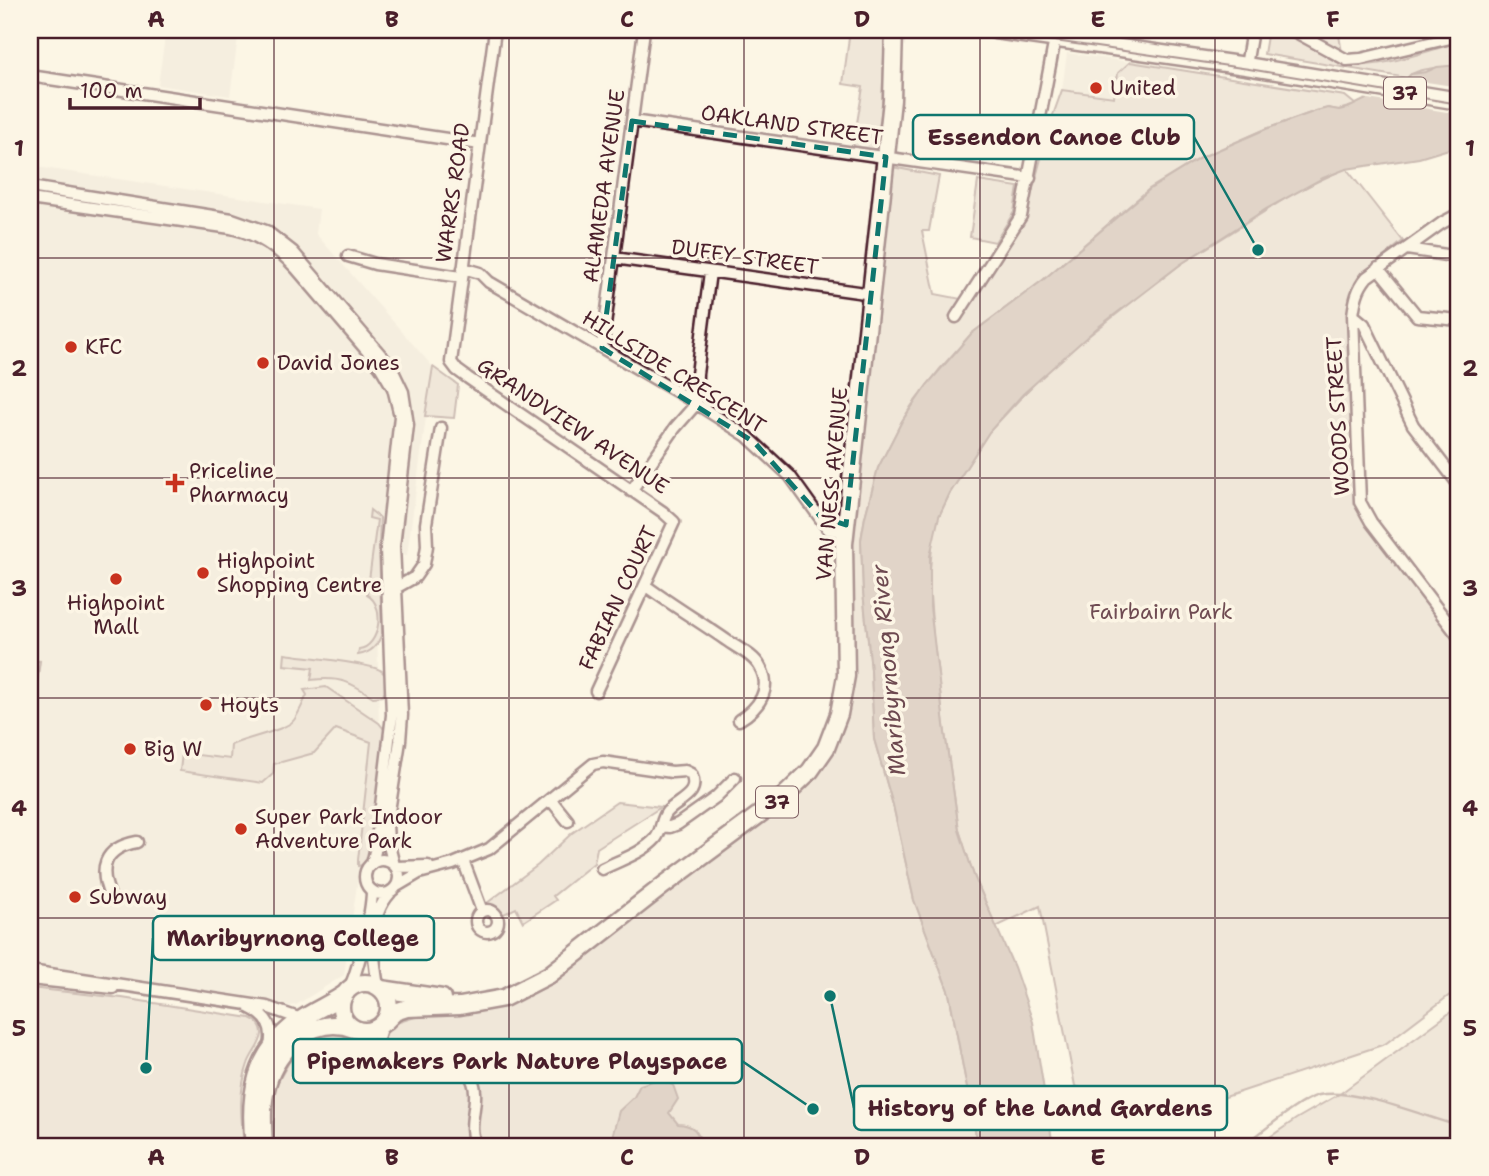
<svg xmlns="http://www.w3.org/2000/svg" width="1489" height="1176" viewBox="0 0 1489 1176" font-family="'Shantell Sans',sans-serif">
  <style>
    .built { fill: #eee5d7 }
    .green { fill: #e2d5ca; stroke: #967a7a; stroke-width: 2 }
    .water { fill: #c0aca5; stroke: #917474; stroke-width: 2 }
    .pier { fill: #fcf5e5 }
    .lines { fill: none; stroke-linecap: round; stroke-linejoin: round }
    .stream { stroke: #917474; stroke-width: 2.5 }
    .street-casing { stroke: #4a1f2b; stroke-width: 15 }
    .primary-casing { stroke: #4a1f2b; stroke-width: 21 }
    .street { stroke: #fcf5e5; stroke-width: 10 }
    .primary { stroke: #fcf5e5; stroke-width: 16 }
    .tram { stroke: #4a1f2b; stroke-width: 2 }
    .marked { fill: none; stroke: #0f766e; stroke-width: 5; stroke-dasharray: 14 9; stroke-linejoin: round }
    .grid { fill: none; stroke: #4a1f2b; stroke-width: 2; stroke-opacity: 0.55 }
    .poi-dot { fill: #c8321e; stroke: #fcf5e5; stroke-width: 2.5 }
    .labels { text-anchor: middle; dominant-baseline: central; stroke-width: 7; stroke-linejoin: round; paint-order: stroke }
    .shield { fill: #fcf5e5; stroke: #7f5f63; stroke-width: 2 }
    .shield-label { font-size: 19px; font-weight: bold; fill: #4a1f2b }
    .poi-label { font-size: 21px; fill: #4a1f2b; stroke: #fcf5e5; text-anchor: start }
    .street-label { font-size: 21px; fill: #4a1f2b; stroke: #fcf5e5 }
    .park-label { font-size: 21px; fill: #704c53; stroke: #fcf5e5 }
    .water-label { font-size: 23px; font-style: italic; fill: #6d4950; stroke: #fcf5e5 }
    .leader { fill: none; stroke: #0f766e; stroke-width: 2.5 }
    .callout-dot { fill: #0f766e; stroke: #fcf5e5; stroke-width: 2.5 }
    .callout { fill: #fcf5e5; stroke: #0f766e; stroke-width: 2.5 }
    .callout-label { font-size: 23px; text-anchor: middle; font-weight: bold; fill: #4a1f2b }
    .neatline { fill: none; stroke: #4a1f2b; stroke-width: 2.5 }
    .grid-label { font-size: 23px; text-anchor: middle; font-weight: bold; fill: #4a1f2b }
  </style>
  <rect width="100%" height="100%" fill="#fcf5e5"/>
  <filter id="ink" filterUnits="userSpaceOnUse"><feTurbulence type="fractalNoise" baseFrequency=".0143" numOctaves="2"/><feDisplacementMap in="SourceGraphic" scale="14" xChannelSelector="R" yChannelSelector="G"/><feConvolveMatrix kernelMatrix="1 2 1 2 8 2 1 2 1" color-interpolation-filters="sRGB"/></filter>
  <g filter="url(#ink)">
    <path class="built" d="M166,30h73l-9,66 -72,-11z
      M1067,53l63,9 -12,11 -4,24 -52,-7z
      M30,166l289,43 -3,25 117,133 -26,188 -31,-4 3,181 -35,243 -48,30 -6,1 -260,-43z"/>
    <path class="green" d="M850,30l35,1 -3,76 -6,44 -23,-4 10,-60 -20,-3z
      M1268,30h70l4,22 -13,6c31,20 96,-7 130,-16v23c-14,3 -43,2 -52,13l-143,-24z
      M1130,62l215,34 11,9 -18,5 -10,-2 -12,3 -50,18 -66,29 -51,31 -106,91 -72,54 -31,35 -28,36 -10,16 -24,47 -13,49 -4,23 2,51 8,79 3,69 19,66 21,95 35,93 29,153h-705l2,-59 14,-25 20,-22 20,-6 44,2 20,-12 25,-8 70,-7 42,-15 73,-52 100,-79 87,-62 38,-40 15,-38 5,-178 44,-378 47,9 -10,55h-7l13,63 36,7 55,-87 26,-96 10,-28 52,7 4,-24z
      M1346,168l57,73 -42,34 -9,26 13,208 94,125v354l-74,56 -220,73 -90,-31 -35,-180 -44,21 -22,-51 -15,-46 -14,-97 -12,-97 -4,-55 4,-45 6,-20 11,-23 39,-61 56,-60 28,-24 108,-84 116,-73z
      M978,181l40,6 -4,25 -19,30 -25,-5z
      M433,367l25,18 -4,33 -29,-2z
      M370,510l10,8 -1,29 3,85c-3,13 -11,21 -24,23l1,-6c21,-2 27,-44 8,-54l10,-75 -8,-2z
      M285,654c19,3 83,9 95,16 8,4 6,13 7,20l-5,6 -9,1c-23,-15 -33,-21 -62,-17l2,-12 -29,-3z
      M326,687l53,36 8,10 -14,114c-3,9 -4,17 -15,19v-6l13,-118 -35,-13 -22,24 -40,11 -1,10 -10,9 -83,-12 2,-18 48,6 1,-14c15,-7 56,-15 63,-25 5,-7 9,-17 13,-25l-3,-5z
      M617,802l44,5 -64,41 -3,15 -41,33 3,4 -33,22 -7,-14 -14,7 -5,-8 -10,-4 51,-38 34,-32z
      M30,988l92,10 128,20c7,3 12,7 12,16 -1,11 -11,20 -14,30 -10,28 -7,53 -4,82h-214z
      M1459,1006v140h-202l39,-27 45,-26z"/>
    <path class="water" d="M1459,65v81l-40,12 -73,11 -23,9 -57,31 -85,55 -84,64 -74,66 -34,38 -39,61 -11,23 -9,40v51l15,126 14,97 15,46 40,91 19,55 20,124h-75l-29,-153 -35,-93 -21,-95 -19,-66 -3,-69 -8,-79 -2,-51 4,-23 13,-49 24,-47 25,-36 44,-51 72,-54 107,-91 50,-31 66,-29 50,-18 12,-3 11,2 9,-2 59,-29 4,-5 15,-2 11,-5z
      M30,660l10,1 -6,44h-4z
      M658,1079l15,6 5,14 -9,14 9,11c17,1 19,7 25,22h-90l-2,-5 8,-30 15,-14 6,-12z"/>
    <path class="pier" d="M1401,78l58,9v27l-97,-16z"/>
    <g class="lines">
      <path class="stream" d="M1243,1146c18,-13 56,-46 76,-51 34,-8 104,21 140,31"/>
      <g class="street-casing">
        <path id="street" d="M495,30l-44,332 6,8 11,8 195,134 11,10 -78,169
          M1292,30l55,30 14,-1 98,-23
          M1113,47l3,-17
          M1246,66l6,-36
          M30,76l450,68
          M632,121l398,57
          M30,187l202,32 34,12 27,21 98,115 12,25 5,33 -14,121 8,169 -2,26 -13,83 1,18 6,23
          M30,199l201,29c27,6 46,20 65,40l84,98 13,22 7,28 -14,132 6,167 -16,132 -4,17
          M1459,214l-17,9 -75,54c-10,12 -12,23 -14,38l7,187 11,20 88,115
          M1407,249l52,8
          M348,256l27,8 86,13
          M614,258l258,36
          M463,268l17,5 9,9 197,115 61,39 43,40 38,53 17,3
          M1378,268l39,48 42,4
          M1353,315l11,9 49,101 46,60
          M956,317l65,-101 34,-177
          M602,348l42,-318
          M631,491l44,-63 21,-24 1,-30 13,-102
          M646,586c26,19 54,36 80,54 11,8 28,15 34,27 13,22 -2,42 -21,53
          M392,590l23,-13 9,-13 3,-18 -1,-22 15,-96
          M551,800l17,21
          M662,826l8,1 8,-3 38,-27 19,-19
          M365 877a17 17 0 1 1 34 0a17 17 0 1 1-34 0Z
          M463,860l19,51
          M396,867l32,-1
          M397,886l22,-13 34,-9 36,-15 104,-85 10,-2 69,10 13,-1 6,3c10,21 -13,26 -24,38 -6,7 -5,18 -11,26 -13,15 -36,22 -54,31
          M111,898c-13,-29 -8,-50 26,-56
          M476 921a11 11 0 1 1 22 0a11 11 0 1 1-22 0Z
          M30,971l237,36 34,12
          M30,979l83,9
          M378,987c-5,-31 -11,-69 12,-94
          M348,990c10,-16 24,-80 24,-99
          M250,1008c17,8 24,19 20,38
          M382,1026c-6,14 -7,26 5,37
          M359,1031c9,12 11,27 23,36 22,16 66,-22 87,7 16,23 -6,50 8,72"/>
      </g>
      <g class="primary-casing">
        <path id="primary" d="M995,30l251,36 213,35
          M341 1007a24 24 0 1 1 48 0a24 24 0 1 1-48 0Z
          M381,989l61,9
          M385,1022l10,-10 12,-4 53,-2 44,-8 45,-23 115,-90 119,-88 27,-26 16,-23 13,-34 7,-38 -2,-132 48,-444 2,-70
          M254,1146c-6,-51 0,-93 45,-125 15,-11 32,-17 47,-28
          M264,1146c-1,-20 -3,-40 3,-61 10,-36 47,-72 87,-56"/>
      </g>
      <use href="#street" class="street"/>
      <use href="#primary" class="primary"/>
      <path class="tram" d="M979,30l270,39 210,35"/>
    </g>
  </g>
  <path d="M0 0H1489V1176H0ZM632,121l254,36 -40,368 -26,-9 -66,-74 -152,-94z" fill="#fcf5e5" fill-opacity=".55" fill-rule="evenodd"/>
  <path class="marked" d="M632,121l254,36 -40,368 -26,-9 -66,-74 -152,-94z"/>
  <path class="grid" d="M274,30v1116M509,30v1116M744,30v1116M980,30v1116M1215,30v1116M30,258h1429M30,478h1429M30,698h1429M30,918h1429"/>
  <g class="poi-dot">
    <circle cx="1096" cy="88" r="7"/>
    <circle cx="71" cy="347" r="7"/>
    <circle cx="263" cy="363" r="7"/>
    <path d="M171.5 472.5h7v7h7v7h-7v7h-7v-7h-7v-7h7z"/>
    <circle cx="203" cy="573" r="7"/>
    <circle cx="116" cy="579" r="7"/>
    <circle cx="206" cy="705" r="7"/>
    <circle cx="130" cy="749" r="7"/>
    <circle cx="241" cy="829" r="7"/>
    <circle cx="75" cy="897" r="7"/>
  </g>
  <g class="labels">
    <g class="shield">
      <rect x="1384" y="77.5" width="42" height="31" rx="5"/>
      <rect x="756" y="786.5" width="42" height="31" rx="5"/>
    </g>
    <g class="shield-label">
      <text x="1405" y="93">37</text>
      <text x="777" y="802">37</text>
    </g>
    <g class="poi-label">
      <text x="1110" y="88">United</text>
      <text x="85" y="347">KFC</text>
      <text x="277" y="363">David Jones</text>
      <text x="189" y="471">Priceline<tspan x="189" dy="24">Pharmacy</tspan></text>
      <text x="217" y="561">Highpoint<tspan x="217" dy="24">Shopping Centre</tspan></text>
      <text x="116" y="603" text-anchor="middle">Highpoint<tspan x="116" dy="24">Mall</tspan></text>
      <text x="220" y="705">Hoyts</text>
      <text x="144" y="749">Big W</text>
      <text x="255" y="817">Super Park Indoor<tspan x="255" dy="24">Adventure Park</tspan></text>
      <text x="89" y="897">Subway</text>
    </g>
    <g class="street-label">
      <text transform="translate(792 125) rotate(8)">OAKLAND STREET</text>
      <text transform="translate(604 186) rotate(-82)">ALAMEDA AVENUE</text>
      <text transform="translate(453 193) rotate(-82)">WARRS ROAD</text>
      <text transform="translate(745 257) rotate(8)">DUFFY STREET</text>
      <text transform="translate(674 372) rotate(32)">HILLSIDE CRESCENT</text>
      <text transform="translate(1338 416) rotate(-93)">WOODS STREET</text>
      <text transform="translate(573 426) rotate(34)">GRANDVIEW AVENUE</text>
      <text transform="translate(832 484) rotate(-85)">VAN NESS AVENUE</text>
      <text transform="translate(618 598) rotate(-65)">FABIAN COURT</text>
    </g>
    <g class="park-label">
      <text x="1161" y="612">Fairbairn Park</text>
    </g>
    <g class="water-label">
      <text transform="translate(888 670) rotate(-95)">Maribyrnong River</text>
    </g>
  </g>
  <path class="leader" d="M1258 250L1194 137M146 1068L153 938M813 1109L742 1061M830 996L854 1108"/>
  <g class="callout-dot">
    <circle cx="1258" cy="250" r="7"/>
    <circle cx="146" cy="1068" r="7"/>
    <circle cx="813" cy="1109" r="7"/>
    <circle cx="830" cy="996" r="7"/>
  </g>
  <g class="callout">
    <rect x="913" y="115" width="281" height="44" rx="7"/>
    <rect x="153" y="916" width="281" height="44" rx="7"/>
    <rect x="293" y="1039" width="449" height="44" rx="7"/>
    <rect x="854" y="1086" width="373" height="44" rx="7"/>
  </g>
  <g class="callout-label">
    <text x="1054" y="145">Essendon Canoe Club</text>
    <text x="293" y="946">Maribyrnong College</text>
    <text x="517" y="1069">Pipemakers Park Nature Playspace</text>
    <text x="1040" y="1116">History of the Land Gardens</text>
  </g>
  <rect width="1489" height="1176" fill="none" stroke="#fcf5e5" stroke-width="77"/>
  <path d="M70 98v10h130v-10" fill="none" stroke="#4a1f2b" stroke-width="3.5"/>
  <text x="80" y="98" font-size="21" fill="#4a1f2b" stroke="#fcf5e5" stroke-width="5" paint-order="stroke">100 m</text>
  <rect x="38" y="38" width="1412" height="1100" class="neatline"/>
  <g class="grid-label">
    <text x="156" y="27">A</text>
    <text x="392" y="27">B</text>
    <text x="627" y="27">C</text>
    <text x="862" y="27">D</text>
    <text x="1098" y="27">E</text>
    <text x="1333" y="27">F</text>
    <text x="19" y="156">1</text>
    <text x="1470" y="156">1</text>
    <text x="19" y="376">2</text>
    <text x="1470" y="376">2</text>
    <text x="19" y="596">3</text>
    <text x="1470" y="596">3</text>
    <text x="19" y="816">4</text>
    <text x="1470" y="816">4</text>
    <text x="19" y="1036">5</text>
    <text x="1470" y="1036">5</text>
    <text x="156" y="1165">A</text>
    <text x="392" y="1165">B</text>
    <text x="627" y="1165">C</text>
    <text x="862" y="1165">D</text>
    <text x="1098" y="1165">E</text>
    <text x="1333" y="1165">F</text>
  </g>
</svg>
